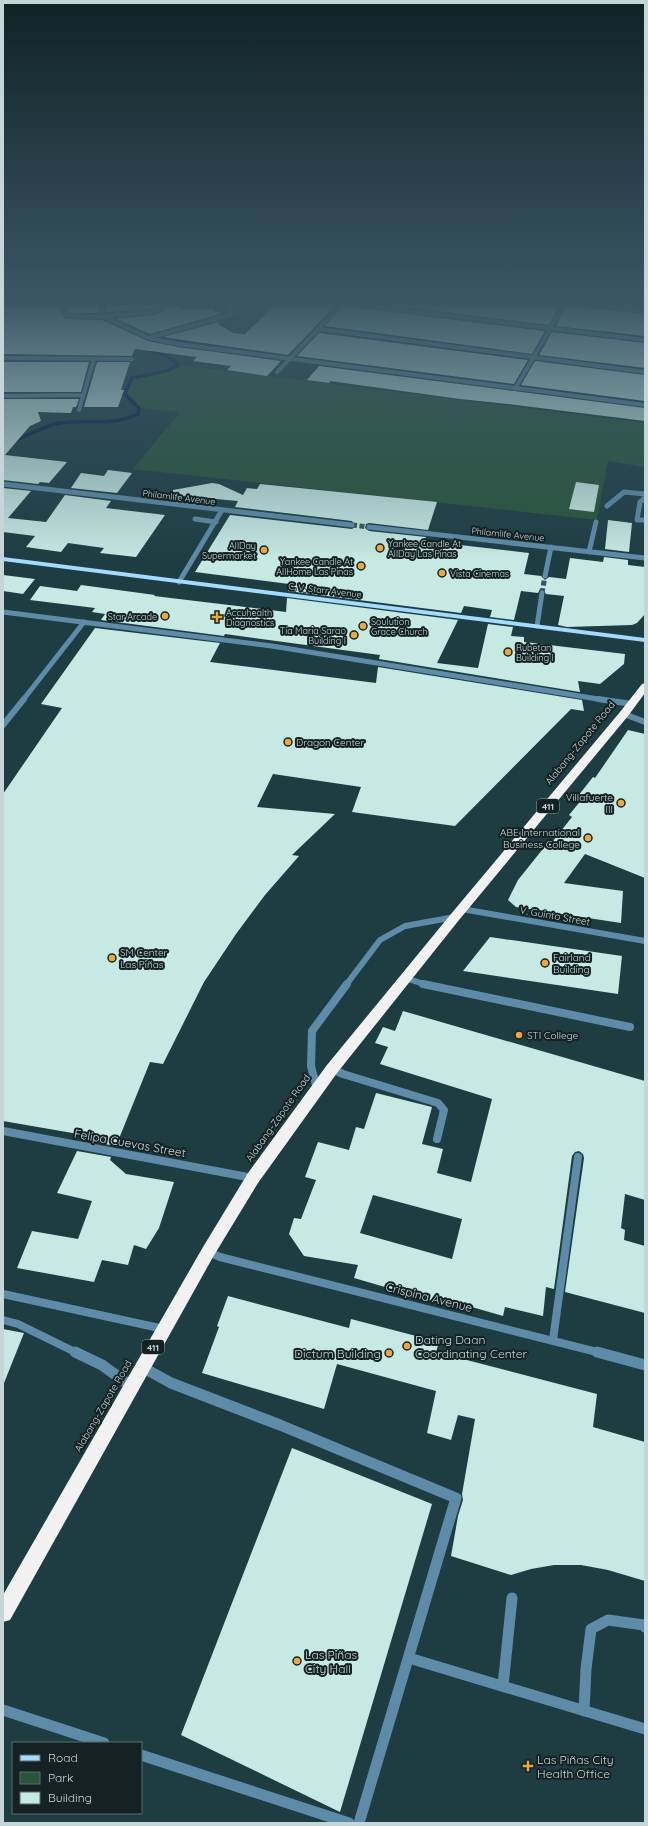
<svg xmlns="http://www.w3.org/2000/svg" width="648" height="1826" viewBox="0 0 648 1826" font-family="Quicksand,sans-serif">
  <style>
    .green { fill: #29553b }
    .lines { fill: none; stroke-linecap: round; stroke-linejoin: round }
    .stream { stroke: #071c47; stroke-width: 3.5 }
    .building { fill: #c6e9e3; fill-rule: evenodd }
    .minor-tunnel { stroke: #37545a; stroke-width: 5; stroke-dasharray: 5 2.5; stroke-linecap: butt }
    .minor-far4 { stroke: #5e8ca8; stroke-width: 4 }
    .minor-far3 { stroke: #5e8ca8; stroke-width: 5 }
    .minor-far2 { stroke: #5e8ca8; stroke-width: 6 }
    .minor-far1 { stroke: #5e8ca8; stroke-width: 8 }
    .minor { stroke: #5e8ca8; stroke-width: 11 }
    .major { fill: #a3dbfd; fill-rule: evenodd }
    .highway { fill: #f1f1f1; fill-rule: evenodd }
    .poi-dot { fill: #eca93a; stroke: #142224; stroke-width: 1.5 }
    .labels { text-anchor: middle; dominant-baseline: central; stroke-width: 4; stroke-linejoin: round; paint-order: stroke }
    .far-street-label { font-size: 9px; fill: #c5d6d9; stroke: #142224 }
    .far-poi-label { font-size: 9px; fill: #c5d6d9; stroke: #142224; text-anchor: start }
    .shield { fill: #142224; stroke: #90a0a3; stroke-width: 1 }
    .shield-label { font-size: 9px; font-weight: bold; fill: #c5d6d9 }
    .poi-label { font-size: 10px; fill: #c5d6d9; stroke: #142224; text-anchor: start }
    .street-label { font-size: 10px; fill: #c5d6d9; stroke: #142224 }
    .near-street-label { font-size: 12px; fill: #c5d6d9; stroke: #142224 }
    .near-poi-label { font-size: 12px; fill: #c5d6d9; stroke: #142224; text-anchor: start }
  </style>
  <rect width="100%" height="100%" fill="#1e3d43"/>
  <path class="green" d="M179,365l466,58v44l-37,-6 -11,59 -464,-51 47,-57 -41,-4 -14,-14 7,-16 34,-7z"/>
  <g class="lines">
    <path class="stream" d="M211,326l40,-13 11,-8
      M3,446c14,-6 43,-21 57,-23 28,-4 51,4 78,-9l1,-6 -14,-14 7,-16 34,-7 13,-6 -14,-10 -21,-7 5,-5 24,-8"/>
  </g>
  <path class="building" d="M3,305h52l4,1 6,13 37,1 46,21 30,6 103,14 -14,15 -40,-6 4,-4 -38,-5 4,-4 -62,-8 -3,7 -129,-2z
    M80,305h20l-1,8h-30l-3,-7z
    M107,305h50l-6,4 -45,3z
    M164,305h16v4h35l-1,3h6v2l-70,20 -34,-15 37,-4 9,-3z
    M275,305h61l-48,50 -125,-18 56,-15v3l14,8 12,1z
    M344,305h14l3,3 184,23 -13,23 -207,-28z
    M389,305h171l-11,20z
    M567,305l78,9v22l-89,-10z
    M552,332l93,11v25l-106,-13z
    M319,333l209,27 -14,24 -217,-28z
    M535,361l110,14v26l-124,-16z
    M3,362h86l-8,30h-78z
    M97,362h33l-9,28h3l-6,17h-34z
    M319,366l326,42v13l-137,-17 -48,-5 -130,-18 -1,2 -22,-3z
    M3,399h76l-3,8h-3l-2,6 -33,-1 3,9 -11,5 -25,29 62,7 -18,21 -9,-1 -2,2 -35,-4z
    M108,470l24,3 -15,20 -46,-5 10,-15 23,3z
    M576,482l23,3 -5,27 -25,-3z
    M212,483l7,1 24,11 4,-7 10,1 3,-5 177,18 -9,28 -59,-7 -3,1 -1,4 4,3 57,6 -1,4 104,12 -5,21 17,2 4,4 4,-3 17,2 4,-21 33,4 1,-5 24,3v5l17,2v47l-8,9 -5,2 -65,2 -9,-2 6,-29 -18,-2 -3,-5h-3l-2,4 -17,-2 -7,29 -24,-3 2,-7 -28,-4 -3,7 -173,-22 1,-7 -94,-12 35,-57 122,14 4,-3 -4,-5 -117,-14 3,-6 -65,-6v-5z
    M3,488l28,3 -23,27 38,4 19,-27 46,6 -5,7 59,7 -29,42 -36,-4 4,-5 -36,-5 -7,9 -35,-5 9,-11 -32,-4z
    M608,520l24,3 -3,29 -24,-3z
    M3,575l32,4 -12,15 -20,-3z
    M81,585l74,10 -1,1 132,16 1,-14 171,22 -21,43 41,5 10,-44 25,3 -2,9 13,1v5l101,12 -1,10 -24,20 -22,-3 2,11 -201,-33 1,-4 -155,-21 -1,2 -123,-16 4,-6 -13,-2 3,-4 -65,-8 10,-14 37,5z
    M95,628l125,15 -10,19 166,21 2,-16 204,33 2,11 -13,-2 -116,117 -103,-14 9,-25 -88,-13 -16,33 78,7 -43,41 7,1 -34,39 -29,39 -32,48 -41,82 -13,-2 -34,84 -34,-6 2,-5 -81,-14v-327l59,-86 -21,-4z
    M628,730l17,4v144l-60,-24 -21,29 59,8 -2,32 -105,-16 -8,-7 10,-20 32,-40 3,1 19,-24 -3,-2 14,-17 -5,-2 15,-19 2,1z
    M490,937l132,19 -4,38 -155,-23z
    M403,1011l242,70v119l-20,-6 -4,34 4,2 -1,10 21,6v67l-80,-21 19,-134 -1,-4 -4,-3 -4,1 -3,4 -18,133 -8,-2 -3,29 -38,-9 -2,9 -62,-18 -1,5 -86,-25 4,-13 -54,-9 -15,-22 5,-16 7,1 15,-39 -11,-3 13,-35 31,8 7,-23 8,2 12,-36 56,14 -10,37 21,5 -6,24 34,9 21,-83 -112,-35 8,-17 -13,-4 8,-16 12,4zM373,1195l89,24 -10,40 -92,-26z
    M77,1151l34,6 -1,3 16,14 48,8 -15,46 -13,21 -12,-4 -6,20 -26,-5 -8,22 -77,-14 15,-37 46,8 14,-38 -35,-8z
    M228,1296l121,32 2,-9 88,23 -3,10 161,42 -4,33 52,15v139l-37,-11 -27,-5h-27l-23,4 -20,6 -60,-19 7,-40 5,-16 -1,-6 13,-75 -17,-4 -7,25 -24,-7 9,-42 -99,-27 -13,45 -122,-36 17,-46 -2,-1z
    M3,1329l21,4 -20,50h-1z
    M292,1448l140,56 -92,308 -159,-77z"/>
  <g class="lines">
    <path class="minor-tunnel" d="M352,525l17,2
      M542,593l3,-17"/>
    <path class="minor-far4" d="M62,305l5,11 28,1 57,-5 8,-3 1,-4
      M361,305l284,35
      M596,305l49,6
      M102,316l47,22 29,6 467,61
      M102,316l2,-11
      M318,329l327,43
      M152,337l78,-22v-10
      M3,358l129,1
      M277,372l64,-67
      M515,389l49,-84
      M3,396l80,-1
      M79,410l15,-51"/>
    <path class="minor-far3" d="M3,484l349,41
      M645,498l-5,4 -3,18h8
      M607,506l17,-14 21,2
      M195,519l21,3
      M369,527l276,31
      M589,552l7,-30
      M545,576l6,-29
      M179,582l43,-72
      M3,612l269,34 332,54
      M537,626l5,-33
      M23,700l61,-78"/>
    <path class="minor-far2" d="M598,699l34,5
      M624,714l21,8
      M3,725l21,-26
      M462,909l183,32
      M405,978l22,7
      M346,985l34,-45 25,-14 50,-9"/>
    <path class="minor-far1" d="M423,984l207,43
      M332,1069l11,5 95,29 6,7 -7,29
      M317,1089l-6,-23 1,-35 35,-47
      M3,1131l250,47
      M208,1252l12,5 381,96
      M3,1294l161,35
      M3,1320l15,4 59,29
      M553,1340l25,-183"/>
    <path class="minor" d="M75,1352l27,13 29,21
      M597,1352l48,13
      M142,1367l29,16 109,42 176,73 -97,325
      M409,1658l236,71
      M503,1686l9,-88
      M3,1710l101,33
      M584,1711l2,-42 5,-40 17,-9 36,5 1,2
      M141,1755l208,68"/>
    <path class="major" d="M3,557l642,81v4l-642,-81z"/>
    <path class="highway" d="M645,683v10l-17,23 -169,204 -122,153 -79,110 -45,74 -203,363 -7,2v-27l200,-348 45,-74 79,-108 124,-151 169,-202 22,-28z"/>
  </g>
  <linearGradient id="sky" x2="0" y2="1"><stop stop-color="#102225"/><stop offset="0.54" stop-color="#3b5766"/><stop offset="1" stop-color="#3b5766" stop-opacity="0"/></linearGradient>
  <rect width="648" height="561" fill="url(#sky)"/>
  <g class="poi-dot">
    <circle cx="380" cy="548" r="4"/>
    <circle cx="264" cy="550" r="4"/>
    <circle cx="361" cy="566" r="4"/>
    <circle cx="442" cy="573" r="4"/>
    <circle cx="165" cy="616" r="4"/>
    <path d="M215 611h4v4h4v4h-4v4h-4v-4h-4v-4h4z"/>
    <circle cx="363" cy="626" r="4"/>
    <circle cx="354" cy="635" r="4"/>
    <circle cx="508" cy="652" r="4"/>
    <circle cx="288" cy="742" r="4"/>
    <circle cx="621" cy="803" r="4"/>
    <circle cx="588" cy="838" r="4"/>
    <circle cx="112" cy="958" r="4"/>
    <circle cx="545" cy="963" r="4"/>
    <circle cx="519" cy="1035" r="4"/>
    <circle cx="407" cy="1346" r="4"/>
    <circle cx="389" cy="1353" r="4"/>
    <circle cx="297" cy="1661" r="4"/>
    <path d="M526 1760h4v4h4v4h-4v4h-4v-4h-4v-4h4z"/>
  </g>
  <g class="labels">
    <g class="far-street-label">
      <text transform="translate(179 497) rotate(7)">Philamlife Avenue</text>
      <text transform="translate(508 534) rotate(6)">Philamlife Avenue</text>
      <text transform="translate(325 590) rotate(7)">C. V. Starr Avenue</text>
    </g>
    <g class="far-poi-label">
      <text x="388" y="543">Yankee Candle At<tspan x="388" dy="10">AllDay Las Pinas</tspan></text>
      <text x="256" y="545" text-anchor="end">AllDay<tspan x="256" dy="10">Supermarket</tspan></text>
      <text x="353" y="561" text-anchor="end">Yankee Candle At<tspan x="353" dy="10">AllHome Las Pinas</tspan></text>
      <text x="450" y="573">Vista Cinemas</text>
      <text x="226" y="612">Accuhealth<tspan x="226" dy="10">Diagnostics</tspan></text>
      <text x="157" y="616" text-anchor="end">Star Arcade</text>
      <text x="371" y="621">Soulution<tspan x="371" dy="10">Grace Church</tspan></text>
      <text x="346" y="630" text-anchor="end">Tia Maria Sarao<tspan x="346" dy="10">Building I</tspan></text>
      <text x="516" y="647">Rubetan<tspan x="516" dy="10">Building I</tspan></text>
    </g>
    <g class="shield">
      <rect x="537" y="799" width="22" height="14" rx="3"/>
      <rect x="142" y="1340" width="22" height="14" rx="3"/>
    </g>
    <g class="shield-label">
      <text x="548" y="806">411</text>
      <text x="153" y="1347">411</text>
    </g>
    <g class="poi-label">
      <text x="296" y="742">Dragon Center</text>
      <text x="613" y="797" text-anchor="end">Villafuerte<tspan x="613" dy="12">III</tspan></text>
      <text x="580" y="832" text-anchor="end">ABE International<tspan x="580" dy="12">Business College</tspan></text>
      <text x="120" y="952">SM Center<tspan x="120" dy="12">Las Piñas</tspan></text>
      <text x="553" y="957">Fairland<tspan x="553" dy="12">Building</tspan></text>
      <text x="527" y="1035">STI College</text>
    </g>
    <g class="street-label">
      <text transform="translate(580 743) rotate(-51)">Alabang-Zapote Road</text>
      <text transform="translate(555 916) rotate(10)">V. Guinto Street</text>
      <text transform="translate(278 1118) rotate(-55)">Alabang-Zapote Road</text>
      <text transform="translate(103 1406) rotate(-60)">Alabang-Zapote Road</text>
    </g>
    <g class="near-street-label">
      <text transform="translate(130 1143) rotate(10)">Felipa Cuevas Street</text>
      <text transform="translate(429 1297) rotate(14)">Crispina Avenue</text>
    </g>
    <g class="near-poi-label">
      <text x="415" y="1339">Dating Daan<tspan x="415" dy="14">Coordinating Center</tspan></text>
      <text x="381" y="1353" text-anchor="end">Dictum Building</text>
      <text x="305" y="1654">Las Piñas<tspan x="305" dy="14">City Hall</tspan></text>
      <text x="537" y="1759">Las Piñas City<tspan x="537" dy="14">Health Office</tspan></text>
    </g>
  </g>
  <rect width="648" height="1826" fill="none" stroke="#c5d6d9" stroke-width="8"/>
  <rect x="12" y="1742" width="130" height="72" fill="#142224" stroke="#5b6a6c"/>
  <rect x="20" y="1755" width="20" height="6" fill="#a3dbfd" stroke="#5b6a6c"/>
  <text x="48" y="1762" font-size="12" fill="#c5d6d9">Road</text>
  <rect x="20" y="1772" width="20" height="12" fill="#29553b" stroke="#5b6a6c"/>
  <text x="48" y="1782" font-size="12" fill="#c5d6d9">Park</text>
  <rect x="20" y="1792" width="20" height="12" fill="#c6e9e3" stroke="#5b6a6c"/>
  <text x="48" y="1802" font-size="12" fill="#c5d6d9">Building</text>
</svg>
